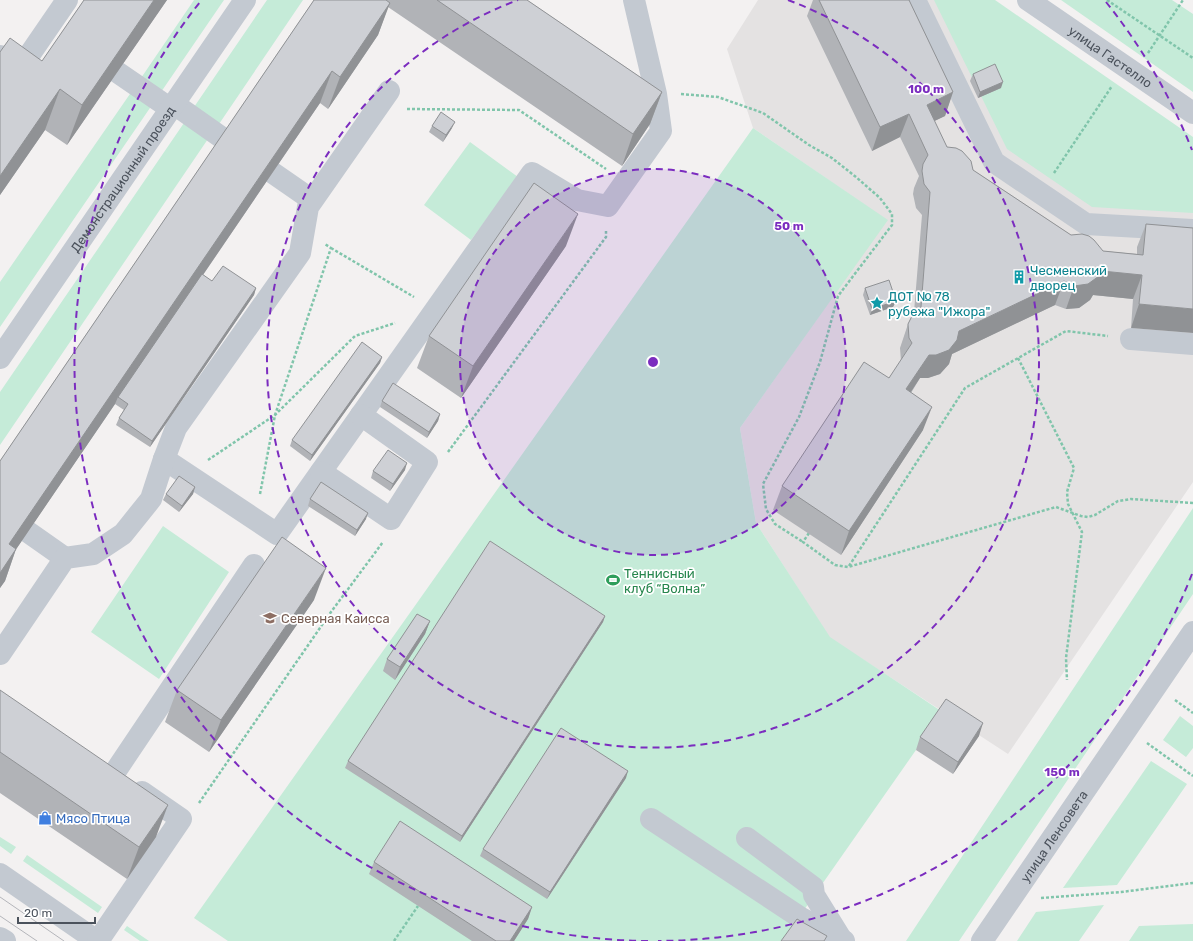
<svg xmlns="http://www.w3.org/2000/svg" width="1193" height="941" viewBox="0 0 1193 941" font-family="Rubik,sans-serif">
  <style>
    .education { fill: #e4e2e2 }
    .green { fill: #c5ebd8 }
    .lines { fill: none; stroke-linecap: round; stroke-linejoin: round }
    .path { stroke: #80c5ab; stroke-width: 2.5; stroke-dasharray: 3 2; stroke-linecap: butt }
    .minor { stroke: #c3c9d1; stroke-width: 22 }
    .tram { stroke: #b4b5ba; stroke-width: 1 }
    .wall { fill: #b1b3b7 }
    .shaded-wall { fill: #909295 }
    .building { fill: #ced0d5; stroke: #909295 }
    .ring { fill: none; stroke: #7b2cbf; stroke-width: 2; stroke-dasharray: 7 5 }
    .labels { text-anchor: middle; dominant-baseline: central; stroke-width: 3.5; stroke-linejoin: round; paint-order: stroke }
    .street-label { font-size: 13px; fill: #4b525c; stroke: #fff }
    .culture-label { font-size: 13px; fill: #0d838f; stroke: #fff; text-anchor: start }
    .leisure-label { font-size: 13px; fill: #27864d; stroke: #fff; text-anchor: start }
    .education-label { font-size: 13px; fill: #785e54; stroke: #fff; text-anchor: start }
    .shop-label { font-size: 13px; fill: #366cbe; stroke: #fff; text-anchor: start }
    .centre { fill: #7b2cbf; stroke: #fff; stroke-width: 2 }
    .ring-label { font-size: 12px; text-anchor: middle; font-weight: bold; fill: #7b2cbf; stroke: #fff; stroke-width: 3.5; stroke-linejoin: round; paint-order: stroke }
  </style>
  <rect width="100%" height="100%" fill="#f3f1f1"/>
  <path class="education" d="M758,0h232l203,142v340l-185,272 -178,-116 -74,-115 -16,-95 147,-208 -134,-92 -26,-79z"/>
  <path class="green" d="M194,0h30l-65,95 -20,-14z
    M267,0h36l-86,127 -25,-17z
    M934,0h61l198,137v76l-101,-6 -85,-58z
    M1061,0h111l21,14v78z
    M132,91l20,14 -152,222v-45z
    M186,120l24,16 -210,309v-53z
    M753,128l135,92 -148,208 16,95 74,114 111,74 -25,39 -112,160 5,31h-581l-34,-23z
    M470,142l48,35 -47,63 -47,-35z
    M1193,508v86l-234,347h-53z
    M163,526l66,46 -70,107 -68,-47z
    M1180,716l13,10v22l-7,9 -23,-17z
    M1151,761l36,23 -70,101 -54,3z
    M0,837l16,10 -5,7 -11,-8z
    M27,855l75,52 -4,6 -75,-52z
    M1104,905l-25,36h-62l19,-29z
    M1193,924v17h-64l10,-15z
    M127,926l22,15h-9l-16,-11z"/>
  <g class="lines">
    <path class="path" d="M1107,0l86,58
      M1148,53l35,-53
      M681,94l37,3 45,16 46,32 23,13 24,19 24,21 12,16v11l-54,71 -18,66 -21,55 -36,67 3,25 9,15 28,18
      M407,109l112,1 87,59
      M1054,173l58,-87
      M331,248l83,49
      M1018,358l56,110 -7,24 1,12 14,28 -16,126 1,22
      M448,452l158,-215v-6
      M208,460l67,-45 80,-79 40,-13
      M260,494l15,-79 56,-167 -6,-4
      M809,533l-6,9 32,23 13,2 208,-60 25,9 7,1 7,-2 23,-14 13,-2 62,4
      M849,566l116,-178 101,-57 42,5
      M1175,700l18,13
      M1147,743l46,33
      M199,803l132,-191 52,-70
      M1041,898l80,-6 72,-9
      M394,941l24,-35"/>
    <g class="minor">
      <path d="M915,0l79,162 92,62 107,6"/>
      <path id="s1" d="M1028,0l165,113"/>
      <path d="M0,56l19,14 48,-70"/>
      <path d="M117,72l54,37"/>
      <path d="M174,104l54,38"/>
      <path d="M273,173l39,27"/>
      <path d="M1131,339l62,5"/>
      <path id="s2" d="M0,358l245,-358"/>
      <path d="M164,459l113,75 255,-361 45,27 31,6 53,-75 -5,-37 -22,-94"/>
      <path d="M321,472l70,47 36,-57 -66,-47"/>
      <path d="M28,532l37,26"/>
      <path d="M0,654l65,-96 28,-4 30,-20 28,-35 13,-40 12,-31 124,-175 8,-46 81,-116"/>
      <path d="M115,772l139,-207"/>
      <path d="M651,819l150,99 43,23"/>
      <path d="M747,838l66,49 1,8 26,42"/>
      <path d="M0,874l97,67"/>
      <path d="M0,938l5,3"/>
      <path d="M98,941l83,-122 -39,-27"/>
      <path id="s3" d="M982,941l211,-309"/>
    </g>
    <path class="tram" d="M0,897l64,44
      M0,916l37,25"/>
  </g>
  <path class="wall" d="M84,0h83l-100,145 -22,-15 -45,65v-143l42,9z
    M314,0h213l135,92 -12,32 -28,42 -234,-159 -10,28 -50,74 -8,-6 -117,172 9,6 44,7 -2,7 -104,152 -34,-22 3,-7 5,-8 -9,-6 -99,145 -11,32 -5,7v-127z
    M813,0h96l44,92 -8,24 -11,5 13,26 26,23 98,65 32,16 34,3v-7l9,-23 47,4 -62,100 2,-29 -40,-4 -3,5 -11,8 -13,1 -11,-4 -103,49 -3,10 -9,10 -12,4h-8l-9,15 12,37 -82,125 -68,-45 9,-24 107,-108 12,-17 -1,-13 8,-24 6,-12 8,-97 -6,-7 -3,-14 1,-6 5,-12 -19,-39 -28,14 -65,-135z
    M973,74l28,14 -23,10 -8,-17z
    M432,126l20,2 -9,14 -14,-10z
    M566,246l-105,152 -44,-30 12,-32z
    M865,288l31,13 -3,6 -23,8 -7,-20z
    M382,357l-2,6 -70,98 -20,-15 2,-6z
    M382,401l58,13 -2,7 -11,17 -47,-31z
    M405,470l-15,21 -19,-13 2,-7z
    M195,487l-2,7 -14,18 -16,-12 3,-6z
    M310,499l56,20 -11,17 -47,-30z
    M314,600l-105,152 -44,-30 12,-32z
    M605,616l-2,6 -143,220 -115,-74 3,-7z
    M430,621l-5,13 -30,46 -12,-9 4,-12z
    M0,690l156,147 -29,42 -127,-86z
    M979,736l-26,38 -37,-24 4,-13z
    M626,778l-79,121 -67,-43 3,-7z
    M374,862l158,45 -4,12 -14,22h-42l-103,-67z"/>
  <path class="shaded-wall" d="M154,0h13l-100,145 15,-40z
    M390,3l-12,32 -50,74 12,-32z
    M332,71l-12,32 -201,295 -1,-1 -3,7 -115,169 9,-29z
    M1003,82l-2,6 -23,10 2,-6z
    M60,89l-15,41 -45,65v-19z
    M662,92l-12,32 -28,42 11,-32z
    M953,92l-8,24 -27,13 9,-24z
    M909,114l-9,23 -28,14 8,-24z
    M455,122l-3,6 -9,14 3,-7z
    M578,214l-12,32 -105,152 12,-32z
    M1102,271l40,4 -9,24 -40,-4 -3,5 -11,8 -13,1 8,-23z
    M1064,281l-9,24 -103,49 -3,10 -9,10 -12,4h-8l-23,35 9,-24 23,-34 30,-24z
    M256,288l-2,7 -104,152 2,-6z
    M896,301l-3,6 -23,8 2,-6z
    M1139,304l54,5v24l-62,-5z
    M382,357l-2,6 -70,98 2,-6z
    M932,407l-9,23 -82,125 8,-24z
    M440,414l-2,7 -11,17 2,-6z
    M407,463l-2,7 -15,21 3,-7z
    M195,487l-2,7 -14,18 3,-6z
    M368,513l-2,6 -11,17 2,-6z
    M16,549l-11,32 -5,7v-15z
    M326,568l-12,32 -105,152 12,-32z
    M605,616l-2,6 -143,220 2,-6z
    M430,621l-5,13 -30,46 5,-13z
    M983,723l-4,13 -26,38 5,-12z
    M628,771l-2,7 -79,121 3,-7z
    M168,805l-12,32 -29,42 12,-32z
    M532,907l-4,12 -14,22h-4z"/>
  <path class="building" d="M84,0h70l-72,105 -22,-16 -60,87v-124l10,-14 32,23z
    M314,0h72l4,3 -50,74 -8,-6 -323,473 7,5 -16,24v-112z
    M437,0h90l135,92 -29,42z
    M819,0h90l44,92 -26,13 20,42 9,1 6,3 9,10 2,9 98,65 11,-1 7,2 5,4 9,11 40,4 3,-31 47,4v81l-54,-5 3,-29 -40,-4 -3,5 -11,8 -14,2 -10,-5 -105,50 -2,9 -8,10 -13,5h-7l-23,34 26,18 -83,124 -67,-45 82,-124 25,16 23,-35 -3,-5 -1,-14 6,-12 7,-5 9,-115 -6,-8 -2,-13 1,-7 5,-9 -19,-41 -29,13z
    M995,64l8,18 -23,10 -7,-18z
    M441,112l14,10 -9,13 -14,-9z
    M534,183l44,31 -105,152 -44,-30z
    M223,266l33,22 -104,153 -33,-23 9,-14 -10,-7 84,-123 10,7z
    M889,280l7,21 -24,8 -7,-21z
    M362,342l20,15 -70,98 -20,-15z
    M393,383l47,31 -11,18 -47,-31z
    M388,450l19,13 -14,21 -20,-13z
    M179,476l16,11 -13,19 -16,-12z
    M321,482l47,31 -11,17 -47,-31z
    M282,537l44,31 -105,152 -44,-30z
    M490,541l115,75 -143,220 -114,-75z
    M417,614l13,7 -30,46 -13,-8z
    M0,690l168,115 -29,42 -139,-95z
    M946,699l37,24 -25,39 -38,-25z
    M561,728l67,43 -78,121 -67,-43z
    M400,821l132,86 -22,34h-14l-122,-79z
    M797,919l30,17 -3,5h-43z"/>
  <circle cx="653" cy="362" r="193" fill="#7b2cbf" fill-opacity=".12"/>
  <g class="ring">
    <circle cx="653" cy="362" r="193"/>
    <path d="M788 0A386 386 0 1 1 518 0"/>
    <path d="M1192 574A579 579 0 0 1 658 941M648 941A579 579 0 0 1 200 2M1106 2A579 579 0 0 1 1192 150"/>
  </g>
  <defs>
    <g id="building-bare" transform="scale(1.08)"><path d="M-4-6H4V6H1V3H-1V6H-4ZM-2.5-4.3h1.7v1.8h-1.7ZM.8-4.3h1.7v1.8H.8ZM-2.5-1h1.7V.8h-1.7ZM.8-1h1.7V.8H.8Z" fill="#0f9aa8" stroke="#fff" stroke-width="2.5" paint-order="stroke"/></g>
    <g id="sight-bare" transform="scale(1.08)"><path d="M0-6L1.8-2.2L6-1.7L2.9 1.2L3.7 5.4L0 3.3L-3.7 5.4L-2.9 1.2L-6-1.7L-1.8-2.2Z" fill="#0f9aa8" stroke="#fff" stroke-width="2.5" paint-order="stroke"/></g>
    <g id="stadium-bare" transform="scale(1.08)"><path d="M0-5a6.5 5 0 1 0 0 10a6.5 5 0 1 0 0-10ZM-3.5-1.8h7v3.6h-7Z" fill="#2e9e5b" stroke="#fff" stroke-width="2.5" paint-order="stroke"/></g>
    <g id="school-bare" transform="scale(1.08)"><path d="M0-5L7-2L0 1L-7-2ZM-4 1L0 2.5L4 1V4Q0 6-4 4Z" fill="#8d6e63" stroke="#fff" stroke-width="2.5" paint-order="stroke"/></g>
    <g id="shop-bare" transform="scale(1.08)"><path d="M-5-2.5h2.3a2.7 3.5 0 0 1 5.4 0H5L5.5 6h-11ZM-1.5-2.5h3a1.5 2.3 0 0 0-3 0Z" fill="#3f7fe0" stroke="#fff" stroke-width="2.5" paint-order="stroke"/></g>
  </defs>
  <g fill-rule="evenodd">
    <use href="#building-bare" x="1019" y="277"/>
    <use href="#sight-bare" x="877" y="303"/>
    <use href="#stadium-bare" x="613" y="580"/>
    <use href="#school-bare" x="270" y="618"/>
    <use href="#shop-bare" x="45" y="818"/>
  </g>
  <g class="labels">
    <g class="street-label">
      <text stroke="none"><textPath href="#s1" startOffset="100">улица Гастелло</textPath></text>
      <text stroke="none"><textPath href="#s2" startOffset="217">Демонстрационный проезд</textPath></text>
      <text stroke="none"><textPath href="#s3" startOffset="127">улица Ленсовета</textPath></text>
    </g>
    <g class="culture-label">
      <text x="1030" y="270">Чесменский<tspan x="1030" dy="15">дворец</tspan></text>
      <text x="888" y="296">ДОТ № 78<tspan x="888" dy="15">рубежа "Ижора"</tspan></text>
    </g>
    <g class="leisure-label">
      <text x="624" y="573">Теннисный<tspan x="624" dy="15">клуб “Волна”</tspan></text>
    </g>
    <g class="education-label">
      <text x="281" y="618">Северная Каисса</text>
    </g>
    <g class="shop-label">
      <text x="56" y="818">Мясо Птица</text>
    </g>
  </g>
  <circle cx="653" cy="362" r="6" class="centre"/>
  <g class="ring-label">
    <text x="926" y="93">100 m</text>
    <text x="789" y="230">50 m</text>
    <text x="1062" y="776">150 m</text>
  </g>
  <path d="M18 917v6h77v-6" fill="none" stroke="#4b525c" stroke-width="2"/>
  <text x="24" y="917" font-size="12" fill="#4b525c" stroke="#ffffff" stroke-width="3" paint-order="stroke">20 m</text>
</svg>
